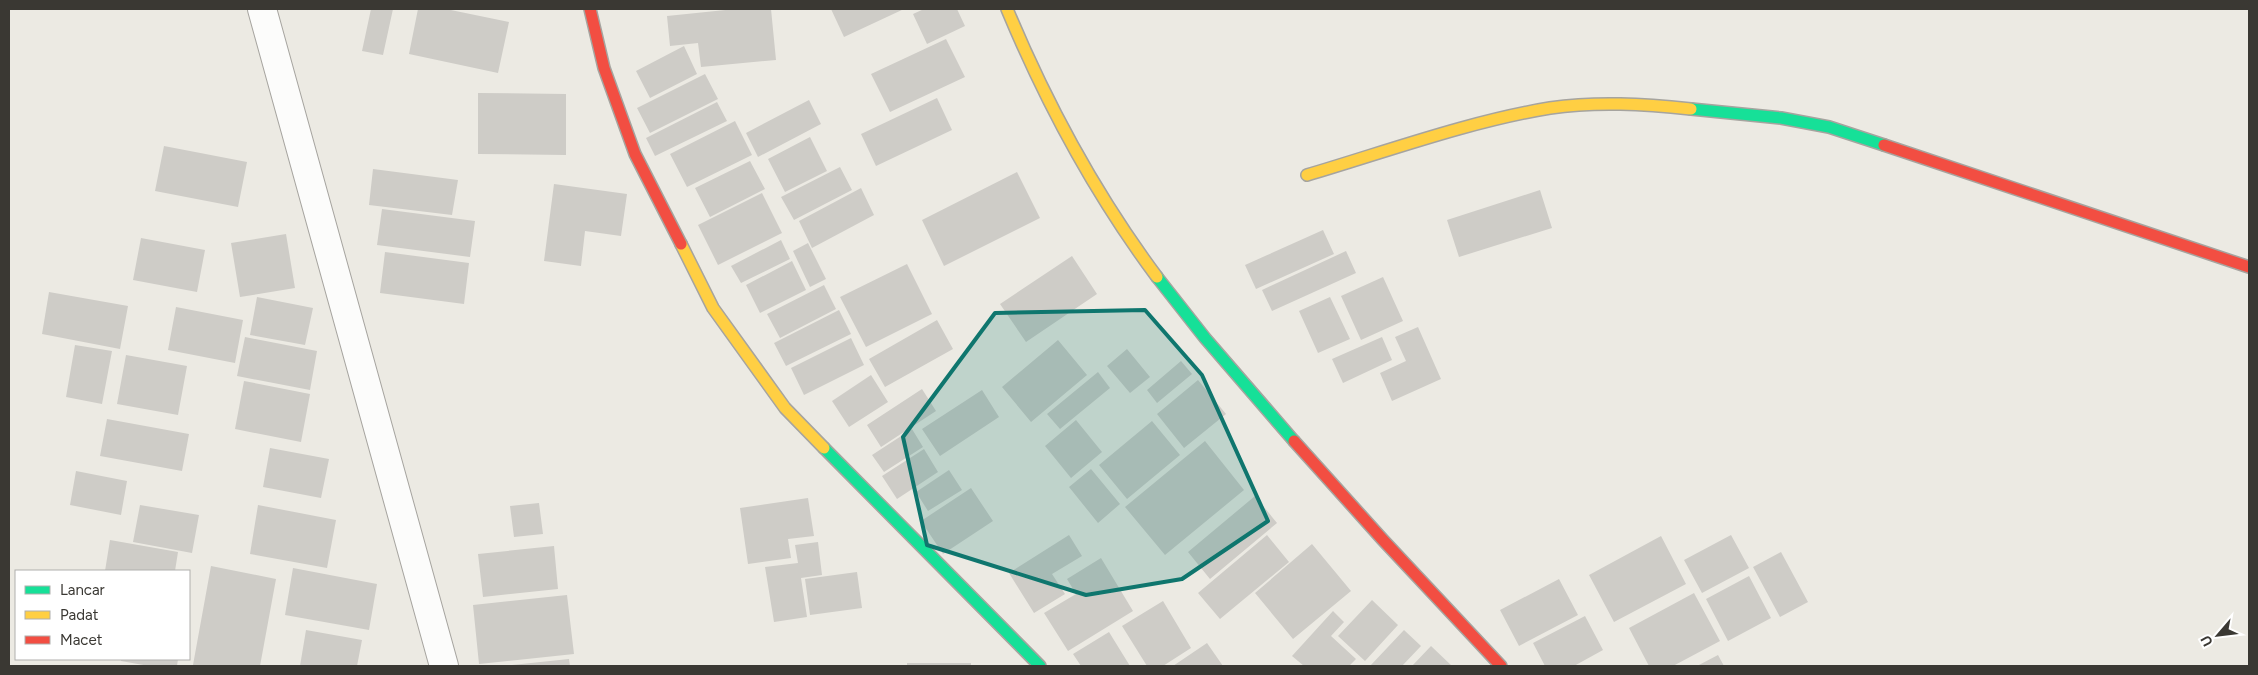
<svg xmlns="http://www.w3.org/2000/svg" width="2258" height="675" viewBox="0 0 2258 675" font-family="Figtree,sans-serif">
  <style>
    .building { fill: #ceccc7 }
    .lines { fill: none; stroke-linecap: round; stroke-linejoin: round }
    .street-casing { stroke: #a6a49f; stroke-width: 30 }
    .fast-casing { stroke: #a6a49f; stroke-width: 14 }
    .slow-casing { stroke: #a6a49f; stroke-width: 14 }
    .jam-casing { stroke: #a6a49f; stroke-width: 14 }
    .street { stroke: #fcfcfb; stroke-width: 28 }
    .fast { stroke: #16e098; stroke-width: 11 }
    .slow { stroke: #ffcf43; stroke-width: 11 }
    .jam { stroke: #f24e42; stroke-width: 11 }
    .marked { fill: #0f766e; fill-opacity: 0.2; stroke: #0f766e; stroke-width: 4; stroke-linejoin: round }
  </style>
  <rect width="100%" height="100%" fill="#eceae3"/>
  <path class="building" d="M371,9h22l-10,46 -21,-4z
    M418,9h28l63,13 -11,51 -89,-19z
    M735,9h36l5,51 -75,7 -3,-24 -28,3 -3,-30z
    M831,9h73l-60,28z
    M924,9h33l8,17 -38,18 -14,-30z
    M946,39l19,38 -75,35 -19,-38z
    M684,46l13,28 -47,24 -14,-27z
    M705,74l13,25 -68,34 -13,-25z
    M478,93l88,1v61l-88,-1z
    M937,98l15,32 -76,36 -15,-32z
    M809,100l12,24 -63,33 -12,-24z
    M717,102l10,19 -72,35 -9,-18z
    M735,121l17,34 -65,32 -17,-33z
    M810,137l17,34 -42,21 -17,-33z
    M164,146l83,16 -9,45 -83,-16z
    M750,161l15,28 -55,28 -15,-29z
    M840,167l12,23 -58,30 -13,-23z
    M373,169l85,11 -6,35 -83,-10z
    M1017,172l23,46 -96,48 -22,-46z
    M554,184l73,10 -6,42 -36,-5 -4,35 -37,-5z
    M861,188l13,27 -62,33 -13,-27z
    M1540,190l12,38 -93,29 -12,-37z
    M762,193l20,40 -64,32 -20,-40z
    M382,209l93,12 -5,36 -93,-12z
    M1323,230l11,24 -78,35 -11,-24z
    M286,234l9,54 -55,9 -9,-54z
    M141,238l64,12 -8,42 -64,-12z
    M781,240l9,19 -49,24 -10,-17z
    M808,243l18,36 -16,8 -17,-36z
    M1346,251l10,22 -84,38 -10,-21z
    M385,252l84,11 -5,41 -84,-11z
    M1072,256l25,38 -71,48 -26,-38z
    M792,261l14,29 -46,23 -14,-28z
    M907,264l25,50 -66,33 -26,-50z
    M1383,277l20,44 -42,19 -20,-44z
    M824,285l12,24 -56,29 -13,-24z
    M49,292l79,14 -8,43 -78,-15z
    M257,297l56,11 -8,37 -55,-10z
    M1330,297l20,42 -32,14 -19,-42z
    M176,307l67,13 -8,43 -67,-13z
    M839,310l12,24 -65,32 -12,-23z
    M937,320l16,29 -68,38 -16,-28z
    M1418,327l23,52 -49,22 -12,-28 26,-12 -11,-24z
    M245,337l72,14 -7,39 -73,-14z
    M1382,337l10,23 -49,23 -11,-24z
    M851,338l13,27 -60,30 -13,-27z
    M1058,340l29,35 -56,47 -29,-35z
    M75,345l37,6 -10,53 -36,-7z
    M1127,349l23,28 -20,16 -23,-27z
    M126,355l61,11 -9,49 -61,-11z
    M1181,361l11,13 -35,29 -10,-13z
    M1098,372l12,16 -50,41 -13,-15z
    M871,375l17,27 -39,25 -17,-26z
    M1198,380l28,34 -42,34 -27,-34z
    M244,381l66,13 -9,48 -66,-13z
    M922,389l14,22 -55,36 -14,-22z
    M982,390l17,27 -59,39 -18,-27z
    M107,419l82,15 -7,37 -82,-15z
    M1076,420l26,32 -31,26 -26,-32z
    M1152,421l28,34 -53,44 -28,-34z
    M912,429l11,18 -39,25 -12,-17z
    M1205,441l39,49 -79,65 -40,-48z
    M270,448l59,11 -8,39 -58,-11z
    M924,449l14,23 -41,27 -15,-23z
    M1091,469l29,35 -22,19 -29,-36z
    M949,470l13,20 -34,21 -12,-19z
    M76,471l51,10 -6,34 -51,-10z
    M971,488l22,33 -50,33 -22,-33z
    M1255,496l22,27 -67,56 -22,-27z
    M808,498l6,38 -26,3 3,19 -43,6 -8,-56z
    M539,503l4,31 -29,3 -4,-31z
    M140,505l59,10 -7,38 -59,-11z
    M258,505l78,15 -9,48 -77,-14z
    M1069,535l13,21 -30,18 13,20 -31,19 -25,-40z
    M1267,535l22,27 -69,57 -22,-26z
    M1731,535l18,33 -47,25 -18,-33z
    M1661,536l25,48 -72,38 -25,-47z
    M110,540l68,12 -3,19h-70z
    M818,542l4,33 -21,3 6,39 -33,5 -9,-55 33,-4 -3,-18z
    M1312,544l39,47 -58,48 -38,-46z
    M554,546l4,43 -75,8 -5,-43z
    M1781,552l27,50 -28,15 -27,-50z
    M1101,558l32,53 -65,40 -24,-38 32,-19 -9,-15z
    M211,566l65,13 -16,87 -67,-1z
    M293,568l84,16 -8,46 -84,-15z
    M857,572l5,36 -52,7 -5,-36z
    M1749,576l22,42 -43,23 -22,-42z
    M1559,579l19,36 -59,31 -19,-36z
    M1694,593l26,48 -47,25h-24l-20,-38z
    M567,595l7,59 -95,10 -6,-59z
    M1372,600l26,25 -33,36 -27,-25z
    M1163,601l28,47 -28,18h-16l-25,-40z
    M1333,611l11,11 -13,14 25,23 -7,7h-45l-12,-10z
    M1585,616l18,34 -29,16h-29l-12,-23z
    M306,630l56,10 -5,26h-57z
    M1404,630l17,16 -19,20h-32z
    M1109,632l21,34h-49l-8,-12z
    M1207,643l16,23h-50z
    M1431,646l21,20h-40z
    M1718,655l6,11h-27z
    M121,659h57l-1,7h-28l-28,-5z
    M569,659l1,7h-58v-1z
    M907,663h64v3h-64z"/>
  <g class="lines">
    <g class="street-casing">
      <path id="street" d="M262,9l182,657"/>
    </g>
    <g class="fast-casing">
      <path id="fast" d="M1691,109l90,9 48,9 55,18
        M1157,277l48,61 89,103
        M824,448l216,218"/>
    </g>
    <g class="slow-casing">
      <path id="slow" d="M1007,9c40,96 88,185 150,268
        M1307,175c78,-23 163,-54 243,-67 47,-7 94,-4 141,1
        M681,244l32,64 72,100 39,40"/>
    </g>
    <g class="jam-casing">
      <path id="jam" d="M590,9l14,59 31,86 46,90
        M1884,145l365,122
        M1294,441l89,99 118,126"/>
    </g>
    <use href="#street" class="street"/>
    <use href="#fast" class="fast"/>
    <use href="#slow" class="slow"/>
    <use href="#jam" class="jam"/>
  </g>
  <path class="marked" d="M1145,310l57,65 66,146 -86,58 -96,16 -159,-50 -24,-108 92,-124z"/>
  <rect width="2258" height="675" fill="none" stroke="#3a3833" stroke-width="20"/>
  <rect x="15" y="570" width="175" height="90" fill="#ffffff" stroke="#b0afad"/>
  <rect x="25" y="586" width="25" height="8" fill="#16e098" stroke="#b0afad"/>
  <text x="60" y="595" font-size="15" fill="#3a3833">Lancar</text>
  <rect x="25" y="611" width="25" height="8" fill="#ffcf43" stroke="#b0afad"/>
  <text x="60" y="620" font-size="15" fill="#3a3833">Padat</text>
  <rect x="25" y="636" width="25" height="8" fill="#f24e42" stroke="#b0afad"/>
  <text x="60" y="645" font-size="15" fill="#3a3833">Macet</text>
  <g transform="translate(2218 635) rotate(242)" stroke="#ffffff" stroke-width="4" paint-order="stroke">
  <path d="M0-4L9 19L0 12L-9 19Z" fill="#3a3833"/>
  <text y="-8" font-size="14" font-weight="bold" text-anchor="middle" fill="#3a3833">U</text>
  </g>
</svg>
